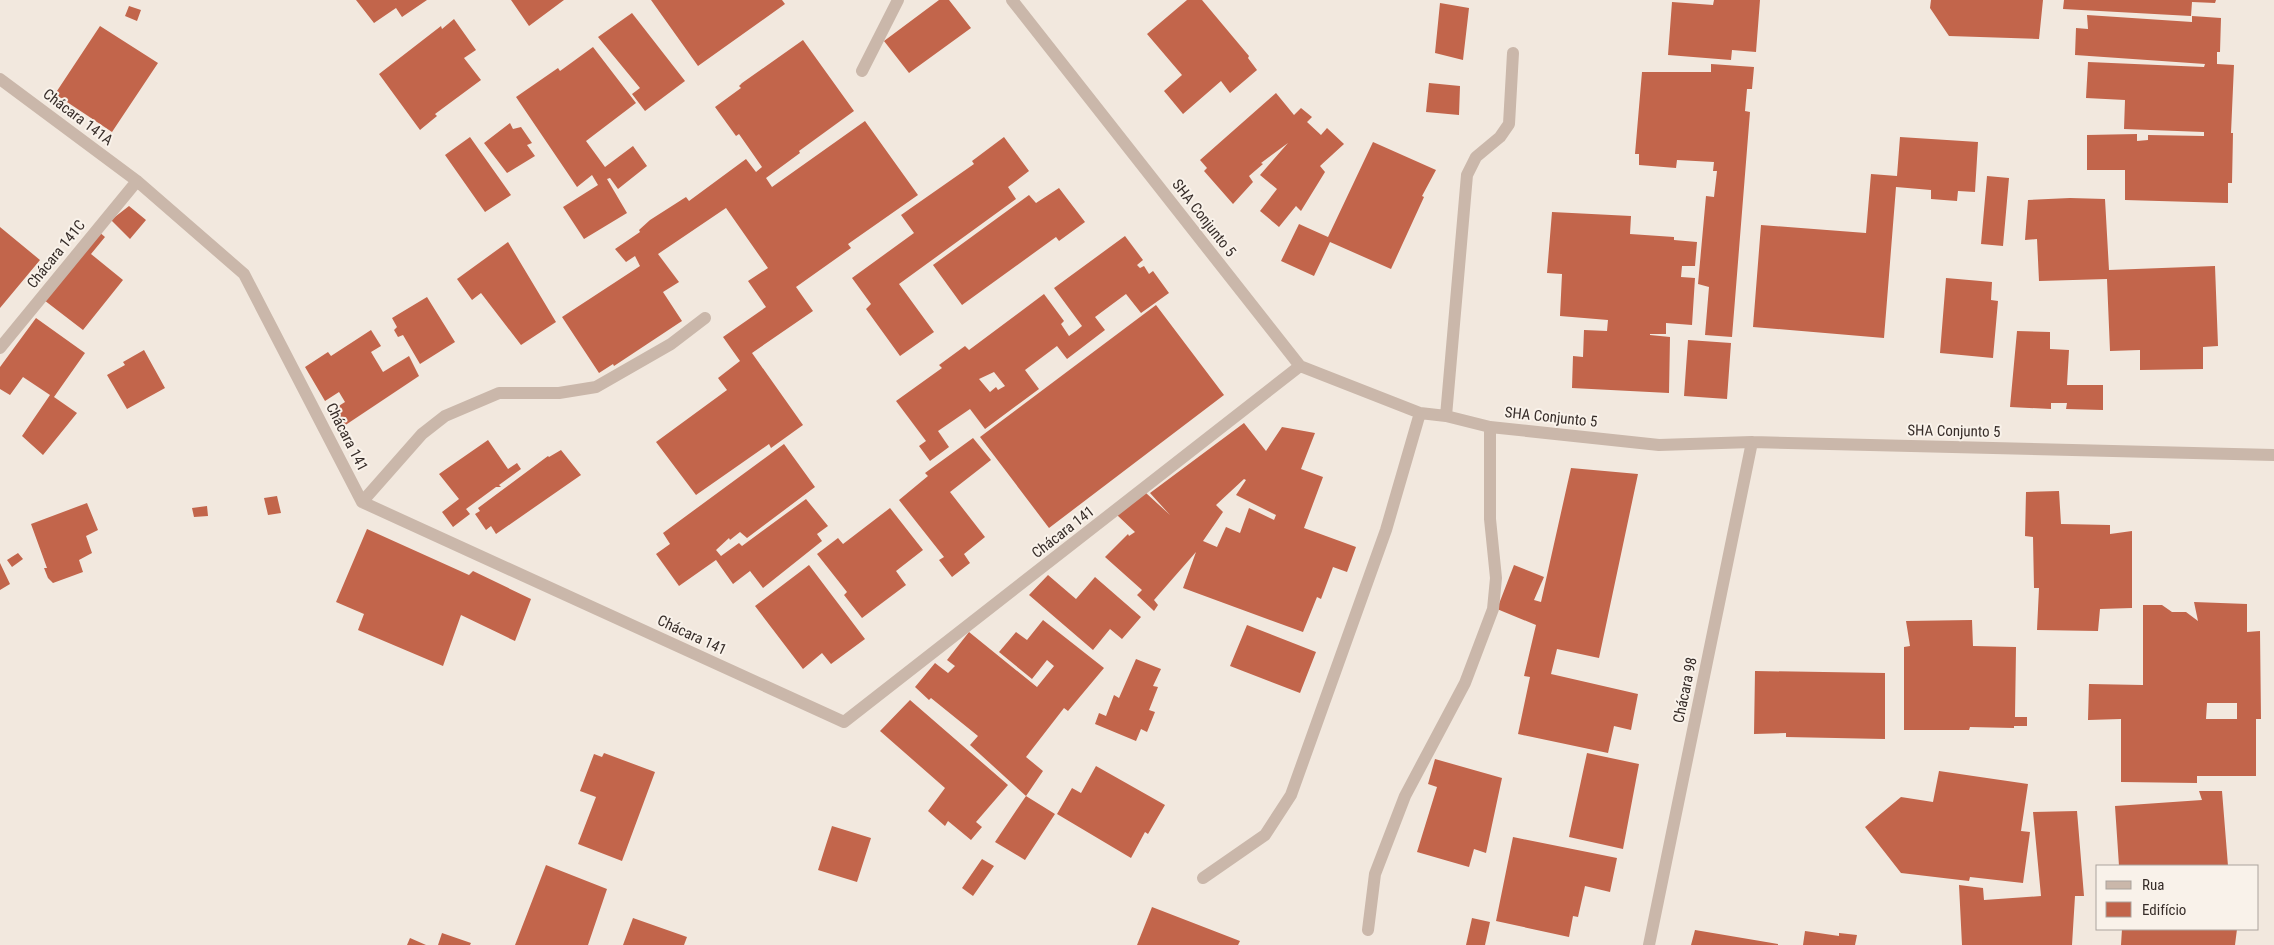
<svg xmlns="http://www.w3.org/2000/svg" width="2274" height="945" viewBox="0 0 2274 945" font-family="'Roboto Condensed',sans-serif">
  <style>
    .building { fill: #c2654b; fill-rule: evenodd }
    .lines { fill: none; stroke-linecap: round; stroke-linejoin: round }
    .minor { stroke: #cab7aa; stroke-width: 12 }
    .labels { text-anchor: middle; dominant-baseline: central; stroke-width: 4; stroke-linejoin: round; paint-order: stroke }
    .street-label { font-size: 15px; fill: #372d29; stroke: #f9f2ea }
  </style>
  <rect width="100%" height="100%" fill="#f2e8de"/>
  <path class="building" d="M356,0h71l-25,17 -6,-9 -22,15z
    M511,0h53l-35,26z
    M651,0h131l3,4 -87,62z
    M939,0h10l22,28 -62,45 -25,-32z
    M1187,0h15l47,56 -1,2 9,12 -27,23 -9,-12 -38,33 -19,-23 18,-16 -35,-41z
    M1714,0h46l-4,52 -24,-2 -1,10 -63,-5 4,-53 41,3z
    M1931,0h112l-4,39 -90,-3 -19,-28z
    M2064,0h152l-1,3 -23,-1 -1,14 -128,-7z
    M1440,3l29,5 -6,52 -28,-7z
    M129,6l12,4 -4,11 -12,-5z
    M632,13l53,68 -40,30 -13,-17 8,-6 -42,-51z
    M2087,15l105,7v-6l29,2 -1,34h-3v12l17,1 -3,68h2l-1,50h-4v20l-103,-3v-30h-38v-35l50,-1v7l11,-1v-5l56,1v-4l-80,-3 1,-29 -39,-2 2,-36 116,5 1,-3 -130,-9 1,-27 12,1z
    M454,19l22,31 -12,8 17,22 -46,34 2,2 -17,14 -41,-56 62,-48 1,3z
    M100,26l58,37 -46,69 -57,-38z
    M803,40l51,71 -55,40 1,2 -34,25 6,9 93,-66 53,74 -70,49 3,4 -55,39 17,24 -61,42 51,72 -32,23 -2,-4 -73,51 -40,-53 71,-52 -9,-12 22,-17 -17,-24 43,-30 -18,-26 20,-13 -42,-60 -68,46 21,28 -16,10 19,29 -68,45 -1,-2 -14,9 -37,-56 78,-51 -5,-10 -9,6 -11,-13 25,-17 -1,-2 11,-10 36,-23 3,4 57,-42 10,13 6,-5 -23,-33 -3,2 -21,-29 26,-19 -2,-2 3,-3z
    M593,47l43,56 -50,38 19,26 28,-21 14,20 -29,23 -8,-11 -3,1 20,34 -43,26 -21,-32 35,-22 -6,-10 -15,12 -61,-90 42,-29 2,3z
    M1711,64l43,3 -2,22h-5l-2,22 5,1 -18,225 -27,-2 4,-48 -11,-3 8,-88 8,1 3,-26h-4l1,-9 -37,-2 -1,8 -37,-3v-11h-4l7,-82h69z
    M1429,83l31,3 -1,29 -33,-3z
    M1276,93l18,22 7,-7 11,9 -5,5 14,13 6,-7 17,16 -24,22 5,6 -24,39 -5,-5 -17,21 -19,-16 17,-22 -17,-14 28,-32 -27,20 2,1 -14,12 4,6 -20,22 -29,-33 3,-3 -7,-8z
    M510,123l3,6 8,-2 11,16 -5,2 8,11 -28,17 -23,-30z
    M470,137l41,58 -26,17 -40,-57z
    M1004,137l25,34 -21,16 8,12 -117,85 35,48 -34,24 -34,-47 5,-5 -19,-26 62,-45 -13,-18 73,-51 -2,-3z
    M1900,137l78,5 -3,50 -17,-1 -1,10 -26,-2v-9l-35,-3 -12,151 -131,-11 8,-102 105,8 5,-59 26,2z
    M1373,142l63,28 -14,26 2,1 -33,72 -61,-27 -16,34 -33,-15 18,-37 29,13z
    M1987,176l22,2 -6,68 -22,-2z
    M1059,188l26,34 -26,19 -3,-4 -94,68 -29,-40 96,-70 7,8z
    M2070,198l35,1 4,71 106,-4 3,80 -15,1v22l-63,1v-20l-30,1 -3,-72 -68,2 -2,-42 -12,1 3,-40z
    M129,206l17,14 -16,19 -19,-19z
    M1552,212l79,4 -1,18 44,3v3l23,2 -2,24h-13l-1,11 14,1 -3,47 -26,-2v11h-16v1l20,2 -1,56 -97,-5 1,-32 10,1 1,-27 23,1 1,-11 -48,-4 2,-42 -15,-1z
    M0,227l40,33 -40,48z
    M98,231l7,6 -14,17 32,26 -40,50 -39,-30z
    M1125,236l18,24 -6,5 3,3 4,-2 5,8 4,-3 16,22 -28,20 -15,-19 -31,23 10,13 -38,29 -10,-13 -32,24 14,19 -54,40 -15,-20 -32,22 11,16 -19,14 -11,-15 7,-5 -30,-40 46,-33 -3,-3 26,-19 4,4 75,-56 20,27 -3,3 8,12 7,-5 6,-5 -28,-38zM994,372l11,14 -7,4 -2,-3 -6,5 -11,-13z
    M508,242l48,80 -35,23 -40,-52 -9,7 -15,-21z
    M1946,278l46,4 -1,18 7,1 -5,57 -53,-5z
    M427,297l28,45 -35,22 -17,-29 -5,2 -4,-7 3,-3 -5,-9z
    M1156,305l68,90 -175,133 -69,-91z
    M36,318l49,35 -31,44 23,16 -34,42 -21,-19 28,-41 -27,-18 -13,18 -10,-6v-22z
    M371,330l10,16 -10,6 12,20 26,-16 10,20 -75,50 -10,-17 11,-7 -6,-10 -14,9 -20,-34 23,-15 3,4z
    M2017,331l33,1v17l19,1 -2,35h36v25l-37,-1 1,-6h-16v6l-41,-2z
    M1688,340l43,3 -4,56 -43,-3z
    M144,350l21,38 -38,21 -20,-34 18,-10 -2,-3z
    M1244,423l22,28 16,-24 33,6 -14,36 22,8 -19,51 52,19 -9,25 -14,-5 -12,32 -4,-2 -14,35 -120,-44 13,-36 -42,48 4,5 -4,6 -17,-16 5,-5 -37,-33 23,-23 1,2 6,-4 -18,-17 29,-22 24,22 -20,-22zM1244,479l2,1 -10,15 40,20 -2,5 -25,-12 -9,25 -14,-6 -9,20 -14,-6 20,-29 -7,-7z
    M973,438l18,22 -41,32 35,45 -21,17 6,9 -18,14 -13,-17 5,-3 -45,-57 29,-24 -3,-3z
    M488,440l20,29 9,-6 4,6 -22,16 2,2h-5l-30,22 4,5 -17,13 -11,-15 17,-13 -20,-25z
    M784,444l31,43 -68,51 -7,-6 -10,8 -1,-2 -13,12 5,6 18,-13 3,3 64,-47 22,27 -11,8 5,7 -59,47 -13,-17 -17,13 -17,-24 -37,26 -23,-32 14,-10 -7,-11z
    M561,450l20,25 -85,59 -5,-8 -5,4 -11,-16 5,-3 -2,-3 70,-52 1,1z
    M1571,468l67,6 -39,184 -42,-9 -6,25 87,20 -7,36 -17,-4 -6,27 -90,-19 12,-57 -6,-1 12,-51 -39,-16 17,-44 30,12 -10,23 7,2z
    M2059,491l2,33 49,1v9l22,-3v77l-32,1 -2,22 -61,-1 2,-42h-5l-1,-51 -8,-1 1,-44z
    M277,496l4,17 -13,2 -4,-17z
    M87,503l11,27 -12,6 6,17 -13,7 4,12 -30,11 -5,-5 -4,-10h3l-16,-44z
    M207,506l1,10 -14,1 -2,-9z
    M890,508l33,42 -27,21 10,14 -44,33 -18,-23 3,-3 -30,-38 21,-16 5,6z
    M367,529l102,46 4,-4 58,28 -16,42 -54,-26 -18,51 -85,-36 6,-16 -28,-12z
    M18,553l5,6 -11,8 -5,-7z
    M0,563l10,21 -10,6z
    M809,565l56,74 -34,25 -9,-11 -19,16 -48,-63z
    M1048,575l28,24 19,-22 46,40 -19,22 -12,-10 -17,21 -64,-55z
    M2194,602l53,2v28l13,-1 1,88h-5v57h-59v7l-76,-1v-63l-33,1 1,-36 54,1v-80h19l10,7h14l12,9zM2207,703h30v16h-31z
    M1043,620l61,48 -36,43 -4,-3 -38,49 17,14 -17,25 -56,-51 8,-9 -47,-38 -2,2 -14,-13 20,-24 13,10 7,-7 -8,-6 22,-28 68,55 17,-21 -7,-6 -15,19 -33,-27 17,-20 11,8z
    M1972,620l1,26 43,1 -1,70h12v9h-13v2l-44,-1 -1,3h-65v-83l6,-1 -4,-25z
    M1247,625l69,27 -16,41 -70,-27z
    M1136,659l25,10 -8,17 5,1 -9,23 6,2 -8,20 -6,-3 -5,12 -41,-17 4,-11 7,3 8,-21 5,3z
    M1755,671l130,2v66l-99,-2v-4l-32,1z
    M910,700l98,85 -32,37 6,5 -11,13 -23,-19 -3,5 -17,-15 17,-23 -65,-57z
    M604,753l51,19 -33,89 -44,-17 18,-47 -16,-6 14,-37 8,3z
    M1587,753l52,11 -16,85 -54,-12z
    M1435,759l67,19 -16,75 -12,-4 -5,18 -52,-15 20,-65 -9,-3z
    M1096,766l69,39 -17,29 -3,-2 -14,26 -74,-44 15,-26 9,5z
    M1939,771l89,13 -7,47 9,1 -7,51 -53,-6 -1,4 -68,-8 -36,-46 36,-30 32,5z
    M2199,791h23l6,75h-109l-4,-60 87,-6z
    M1026,796l29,18 -30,46 -30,-18z
    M2077,811l7,85h-9l-3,49h-110l-3,-60 24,3 1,12 57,-4 -8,-84z
    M832,826l39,12 -14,44 -39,-12z
    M1513,837l104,21 -7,34 -25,-6 -7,31 -5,-1 -4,21 -73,-16z
    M982,859l12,7 -21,30 -11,-8z
    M546,865l61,24 -19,56h-73z
    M1152,907l88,34 -2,4h-101z
    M633,918l54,19 -3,8h-61z
    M1472,918l18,4 -5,23h-19z
    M2122,929h115l-2,16h-114z
    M1695,930l83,14v1h-87z
    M1805,931l34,5v-3l18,2 -2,10h-52z
    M442,933l29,10 -1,2h-32z
    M410,938l16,7h-19z"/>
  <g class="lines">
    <path class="minor" d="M1012,0l288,366 120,47 26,3 44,11 169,18 93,-3 522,13
      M862,71l36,-71
      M0,79l137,102 107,93 118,228 482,220 456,-356
      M0,348l137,-167
      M1446,416l21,-241 9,-18 24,-20 9,-13 4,-71
      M362,502l60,-68 23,-18 54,-23h60l37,-6 75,-43 34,-26
      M1203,878l62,-43 26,-40 95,-265 34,-117
      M1368,930l7,-56 30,-78 60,-113 28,-74 3,-31 -6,-59v-92
      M1649,945l103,-503"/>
  </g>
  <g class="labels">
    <g class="street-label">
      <text transform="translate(78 117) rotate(37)">Chácara 141A</text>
      <text transform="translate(1204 218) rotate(52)">SHA Conjunto 5</text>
      <text transform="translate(56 254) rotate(-51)">Chácara 141C</text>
      <text transform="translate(1551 417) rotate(6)">SHA Conjunto 5</text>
      <text transform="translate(1954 431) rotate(1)">SHA Conjunto 5</text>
      <text transform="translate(347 437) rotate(63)">Chácara 141</text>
      <text transform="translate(1063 532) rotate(-38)">Chácara 141</text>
      <text transform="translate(692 635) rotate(25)">Chácara 141</text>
      <text transform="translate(1685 690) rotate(-78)">Chácara 98</text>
    </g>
  </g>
  <rect x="2096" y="865" width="162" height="65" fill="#f9f2ea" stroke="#aba39d"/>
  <rect x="2106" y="881" width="25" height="8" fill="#cab7aa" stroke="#aba39d"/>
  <text x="2142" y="890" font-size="15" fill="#372d29">Rua</text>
  <rect x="2106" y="902" width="25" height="15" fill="#c2654b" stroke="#aba39d"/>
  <text x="2142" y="915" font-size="15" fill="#372d29">Edifício</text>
</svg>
